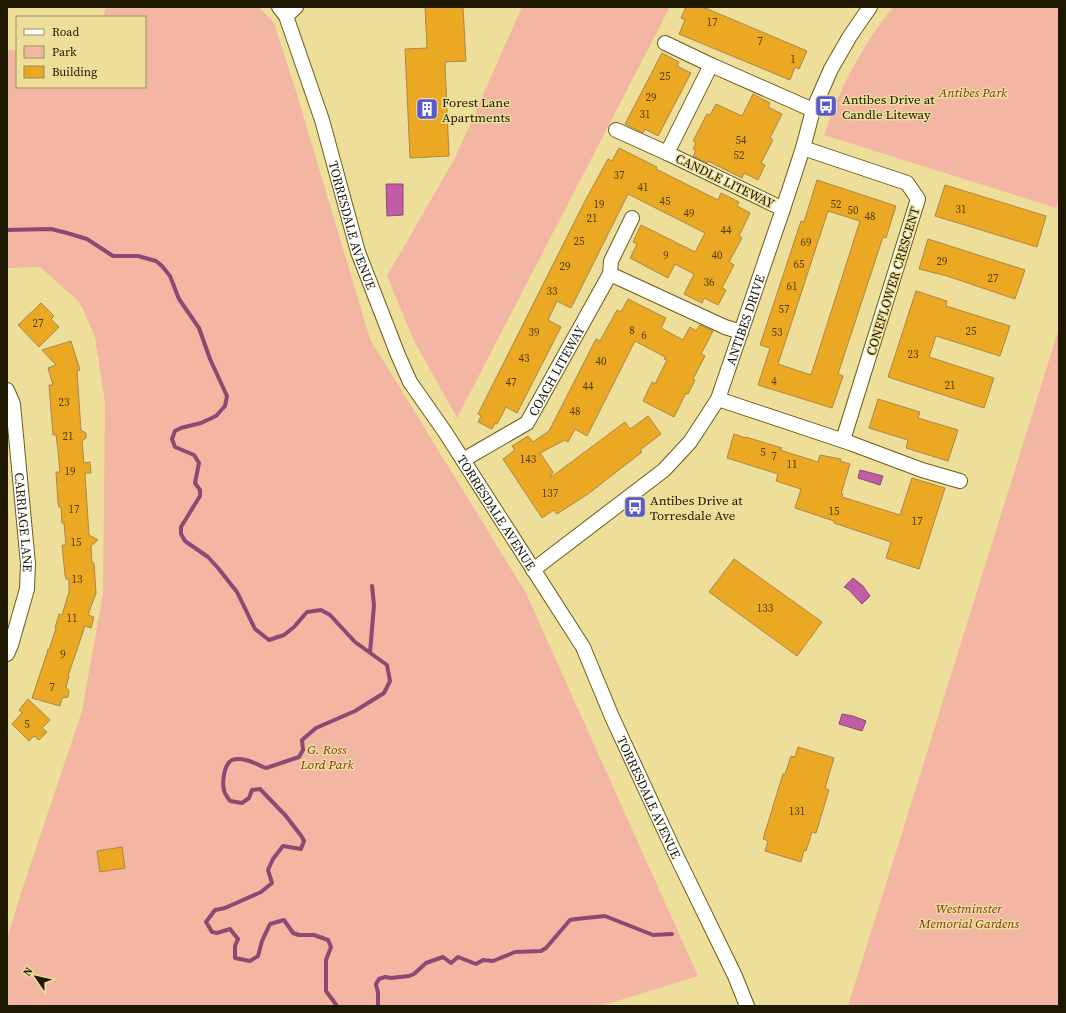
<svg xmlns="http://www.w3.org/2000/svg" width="1066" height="1013" viewBox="0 0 1066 1013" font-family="'Source Serif 4',serif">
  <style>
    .green { fill: #f3b6a2 }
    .water { fill: #c05da6; stroke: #8f4874 }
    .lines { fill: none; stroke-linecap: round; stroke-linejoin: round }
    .stream { stroke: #8f4874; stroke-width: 4 }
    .building { fill: #eba823; stroke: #ab864b; fill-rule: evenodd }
    .minor-casing { stroke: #6a5d14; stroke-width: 16 }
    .minor { stroke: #fff; stroke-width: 14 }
    .labels { text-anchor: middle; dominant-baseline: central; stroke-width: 3; stroke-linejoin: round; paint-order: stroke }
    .number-label { font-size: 11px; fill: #513c09 }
    .park-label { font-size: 13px; font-style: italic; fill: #80351c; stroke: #eddf9a }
    .poi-label { font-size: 13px; fill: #1e1800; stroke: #eddf9a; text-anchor: start }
    .street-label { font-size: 13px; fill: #1e1800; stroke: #eddf9a }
  </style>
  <rect width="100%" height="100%" fill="#eddf9a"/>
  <path class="green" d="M106,7h153l15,16 21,65 75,251 156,254 172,383 -97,30h-594v-67l13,-43 62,-185 21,-118 2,-190 -10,-66 -13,-30 -5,-7 -37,-33 -33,1v-218h10v37h128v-70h-42z
    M522,7h148l-213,411 -43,-77 -27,-65 68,-118z
    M893,7h166v191l-3,10 -232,-73c15,-47 38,-89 69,-128z
    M1059,328v678h-211z"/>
  <path class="water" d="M386,184h17v31l-16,1z
    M860,470l23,6 -3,9 -22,-7z
    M853,578l10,8 7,10 -8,8 -13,-14 -5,-3z
    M842,714l11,2 13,5 -4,10 -23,-7z"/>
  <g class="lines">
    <path class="stream" d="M7,230l44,-1 16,4 20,6 26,17h25l18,5 6,5 8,10 9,23 20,29 11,31 17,37 -2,10 -9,10 -15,7 -20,5 -6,3 -3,8 3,8 19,8 5,8 -4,20 5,7v6l-19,31v7l4,7 23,16 10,11 19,24 18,37 14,11 15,-5 10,-8 13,-15 14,-2 9,5 25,27 32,23 3,16 -6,12 -29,18 -39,17 -14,12 1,10 -4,7 -33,11c-10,-4 -24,-12 -34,-8 -8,4 -10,22 -8,30 0,3 4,8 6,11l12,2 7,-5 3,-8 8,-1 26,27 16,21 2,4 -3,8 -18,-3 -10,13 -5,11 4,13 -11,9 -36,16 -10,2 -9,12 6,10 5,1 13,-4 8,10 -3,7v12l15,3 8,-5 4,-15 8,-17 14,-4 9,13 6,2h15l14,5 3,7 -5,13v31l11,15
      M370,653l4,-48 -2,-19
      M378,1006v-13l-2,-9 3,-5 6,-2 6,1 18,-2 5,-2 12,-11 17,-6 8,6 7,-6 18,7 7,-4 10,1 22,-9 26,-1 5,-3 24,-28 6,-1 29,-3 48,19 19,-1"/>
  </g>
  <path class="building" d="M425,7h38l3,54 -21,1 4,94 -39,2 -5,-109 22,-1z
    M686,7h17l104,44 -8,18 -4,-2 -5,13 -111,-46 6,-14 -4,-2z
    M662,53l17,9 -2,4 14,7 -33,63 -13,-7 -2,4 -18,-9z
    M753,94l17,9 -2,4 14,7 -12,24 3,2 -12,23 4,2 -7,15 -14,-7 -2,5 -34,-17 -1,2 -14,-7 3,-5 -3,-2 3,-6 -3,-2 14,-27 3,1 6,-11 26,12z
    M619,148l38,19 -1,2 62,31 3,-7 18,9 -2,4 13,7 -11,23 3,2 -13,24 5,3 -12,23 4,2 -8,15 -14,-7 -2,5 -18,-9 10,-20 -19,-10 -7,14 -38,-20 7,-14 -4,-2 8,-17 54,27 10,-19 -77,-39 -57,114 -14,-7 -9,19 13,7 -44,86 -11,-6 -9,17 -2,-1 -3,6 -14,-7 3,-6 -3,-2 6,-12 101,-201 23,-42 4,2z
    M817,180l79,26 -10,32 -3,-1 -45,137 5,2 -11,32 -74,-23 12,-37 -10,-3 41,-124 3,1zM828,211l32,10 -49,154 -33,-11z
    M945,185l101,31 -9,31 -102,-31z
    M928,239l97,31 -10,29 -68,-23 -28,-7z
    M916,291l31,10 -1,5 64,20 -10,30 -64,-20 -7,21 65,21 -10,30 -96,-31z
    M628,299l38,19 -5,10 22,12 7,-13 6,4 4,-6 13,6 -12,23 4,2 -12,23 2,1 -7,14 -2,-1 -12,24 -31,-16 9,-19 3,2 12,-24 -3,-1 1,-2 -30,-16 -48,95 -12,-7 -7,13 -3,-2 -25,13 13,19 -3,6 75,-56 5,7 18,-13 13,18 -21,16 2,2 -54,42 -31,20 -3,-4 -12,8 -39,-59 12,-9 -3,-4 16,-10 5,6 16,-11 47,-92 4,2 17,-31 4,2z
    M41,303l13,13 -3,3 8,8 -20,20 -21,-22z
    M71,341l9,29 -3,1 4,59 5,3v5l-4,3 2,22 6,-1 1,11h-6l4,62 9,5 -7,6 1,17h2l2,30 -8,22 6,2 -3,11 -6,-2 -17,50h1l-3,11 3,4 -1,6 -6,1 -2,8 -28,-8 15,-45 1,-4 1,1 7,-22h-1l4,-14 3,1 7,-23v-13h-3l-1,-4 -3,-30h4l-2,-22h-2l-1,-16h-2l-1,-4 -2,-31h4l-2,-21 -2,-16h-3l-4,-50h4l-5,-17 8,-3 -14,-15z
    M878,399l42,13 -2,6 40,12 -10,31 -42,-13 2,-8 -39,-12z
    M734,434l12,4v-1l36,11 -2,2 38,12 2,-7 21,4 -1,2 10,3 -9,30h2l-1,3 58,18 12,-37 33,10 -26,81 -33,-11 5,-16 -57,-19v-2l-39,-13 6,-19 -25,-8 2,-7 -51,-16z
    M734,559l88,63 -25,34 -88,-64z
    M28,699l22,21 -8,8 5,4 -8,8 -5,-4 -5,5 -17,-17 10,-11 -3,-3z
    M798,747l36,11 -9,30 4,2 -13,43 -4,-1 -6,19 -2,-1 -3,12 -36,-11 3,-10 -5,-2 20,-65h2l6,-18 4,1z
    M122,847l3,21 -25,4 -3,-21z"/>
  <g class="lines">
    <g class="minor-casing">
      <g id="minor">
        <path id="s1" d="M279,7l7,9 36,104 36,132 40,103 12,27 35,50 138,215 29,70 63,136 60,123 12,30"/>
        <path d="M286,16l10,-9"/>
        <path d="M665,43l46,22"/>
        <path d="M616,130l51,23"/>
        <path d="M803,148l104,35 11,16 -75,241"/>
        <path d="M783,209l-116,-56 44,-88 102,45"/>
        <path d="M610,274l1,-13 21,-43"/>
        <path id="s2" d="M7,390l6,14 15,160 -1,25 -16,56 -4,9"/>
        <path d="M718,399l132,44 72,27 38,11"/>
        <path id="s3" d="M463,460l64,-37 83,-149 115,53 16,5"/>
        <path id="s4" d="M533,570l131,-100 26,-28 28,-43 65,-190 20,-61 10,-38 18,-41 19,-33 20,-29"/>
      </g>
    </g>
    <use href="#minor" class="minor"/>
  </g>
  <defs>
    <g id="bus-square" transform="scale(1.15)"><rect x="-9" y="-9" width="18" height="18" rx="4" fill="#5959d1" stroke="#eddf9a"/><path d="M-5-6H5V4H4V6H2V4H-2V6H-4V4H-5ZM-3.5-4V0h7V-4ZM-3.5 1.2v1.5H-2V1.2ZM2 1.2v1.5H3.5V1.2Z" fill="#fff"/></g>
    <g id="building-square" transform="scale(1.15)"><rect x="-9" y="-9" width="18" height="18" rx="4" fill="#5959d1" stroke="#eddf9a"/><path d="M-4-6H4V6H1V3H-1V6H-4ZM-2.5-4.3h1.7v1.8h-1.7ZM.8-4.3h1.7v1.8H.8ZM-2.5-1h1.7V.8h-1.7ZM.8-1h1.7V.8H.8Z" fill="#fff"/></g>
  </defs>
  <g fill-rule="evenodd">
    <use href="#bus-square" x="826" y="106"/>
    <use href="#building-square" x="427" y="109"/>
    <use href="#bus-square" x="635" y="507"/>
  </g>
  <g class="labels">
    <g class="number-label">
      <text x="712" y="22">17</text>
      <text x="760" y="41">7</text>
      <text x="793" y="59">1</text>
      <text x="665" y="76">25</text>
      <text x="651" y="97">29</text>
      <text x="645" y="114">31</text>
      <text x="741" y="140">54</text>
      <text x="739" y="155">52</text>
      <text x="619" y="175">37</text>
      <text x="643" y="187">41</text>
      <text x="665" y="201">45</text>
      <text x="599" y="204">19</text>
      <text x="836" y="204">52</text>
      <text x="961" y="209">31</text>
      <text x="853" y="210">50</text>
      <text x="689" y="213">49</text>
      <text x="870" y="216">48</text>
      <text x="592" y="218">21</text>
      <text x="726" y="230">44</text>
      <text x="579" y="241">25</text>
      <text x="806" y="242">69</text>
      <text x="666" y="255">9</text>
      <text x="717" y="255">40</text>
      <text x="942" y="261">29</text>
      <text x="799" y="264">65</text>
      <text x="565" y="266">29</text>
      <text x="993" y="278">27</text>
      <text x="709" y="282">36</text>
      <text x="792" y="286">61</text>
      <text x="552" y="291">33</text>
      <text x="784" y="309">57</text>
      <text x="38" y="323">27</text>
      <text x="632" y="330">8</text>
      <text x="971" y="331">25</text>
      <text x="534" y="332">39</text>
      <text x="777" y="332">53</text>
      <text x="644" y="335">6</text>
      <text x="913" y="354">23</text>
      <text x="524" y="358">43</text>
      <text x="601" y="361">40</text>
      <text x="774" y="381">4</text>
      <text x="511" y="382">47</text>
      <text x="950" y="385">21</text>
      <text x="588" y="386">44</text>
      <text x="64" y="402">23</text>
      <text x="575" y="411">48</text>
      <text x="68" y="436">21</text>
      <text x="763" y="452">5</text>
      <text x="774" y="456">7</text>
      <text x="528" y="459">143</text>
      <text x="792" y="464">11</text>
      <text x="70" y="471">19</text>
      <text x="550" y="493">137</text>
      <text x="74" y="509">17</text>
      <text x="834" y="511">15</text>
      <text x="917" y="521">17</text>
      <text x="76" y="542">15</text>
      <text x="77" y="579">13</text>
      <text x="765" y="608">133</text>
      <text x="72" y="618">11</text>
      <text x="63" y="654">9</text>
      <text x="52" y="687">7</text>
      <text x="27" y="724">5</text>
      <text x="797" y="811">131</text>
    </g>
    <g class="park-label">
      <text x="973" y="92">Antibes Park</text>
      <text x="327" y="749">G. Ross<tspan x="327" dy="15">Lord Park</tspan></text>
      <text x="969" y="908">Westminster<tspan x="969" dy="15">Memorial Gardens</tspan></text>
    </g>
    <g class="poi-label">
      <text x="842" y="99">Antibes Drive at<tspan x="842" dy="15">Candle Liteway</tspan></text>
      <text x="442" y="102">Forest Lane<tspan x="442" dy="15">Apartments</tspan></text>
      <text x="650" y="500">Antibes Drive at<tspan x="650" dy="15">Torresdale Ave</tspan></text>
    </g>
    <g class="street-label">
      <text transform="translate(725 181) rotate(26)">CANDLE LITEWAY</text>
      <text stroke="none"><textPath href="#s1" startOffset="231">TORRESDALE AVENUE</textPath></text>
      <text transform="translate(893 281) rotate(-73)">CONEFLOWER CRESCENT</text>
      <text stroke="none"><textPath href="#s4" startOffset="338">ANTIBES DRIVE</textPath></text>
      <text stroke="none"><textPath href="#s3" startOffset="134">COACH LITEWAY</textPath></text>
      <text stroke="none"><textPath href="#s1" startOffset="555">TORRESDALE AVENUE</textPath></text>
      <text stroke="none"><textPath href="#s2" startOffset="134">CARRIAGE LANE</textPath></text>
      <text stroke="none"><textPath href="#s1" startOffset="879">TORRESDALE AVENUE</textPath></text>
    </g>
  </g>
  <rect width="1066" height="1013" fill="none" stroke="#1e1800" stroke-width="16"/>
  <rect x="16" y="16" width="130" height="72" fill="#eddf9a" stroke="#9a8f5c"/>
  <rect x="24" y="29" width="20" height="6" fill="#ffffff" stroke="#9a8f5c"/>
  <text x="52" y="36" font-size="12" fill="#1e1800">Road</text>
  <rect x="24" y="46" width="20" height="12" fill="#f3b6a2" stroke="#9a8f5c"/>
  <text x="52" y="56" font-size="12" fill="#1e1800">Park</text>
  <rect x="24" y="66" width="20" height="12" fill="#eba823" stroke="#9a8f5c"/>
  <text x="52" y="76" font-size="12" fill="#1e1800">Building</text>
  <g transform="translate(36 977) rotate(304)" stroke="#eddf9a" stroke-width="3" paint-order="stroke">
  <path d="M0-3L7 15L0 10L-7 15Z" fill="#1e1800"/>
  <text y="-6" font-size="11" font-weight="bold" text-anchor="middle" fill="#1e1800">N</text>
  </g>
</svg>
